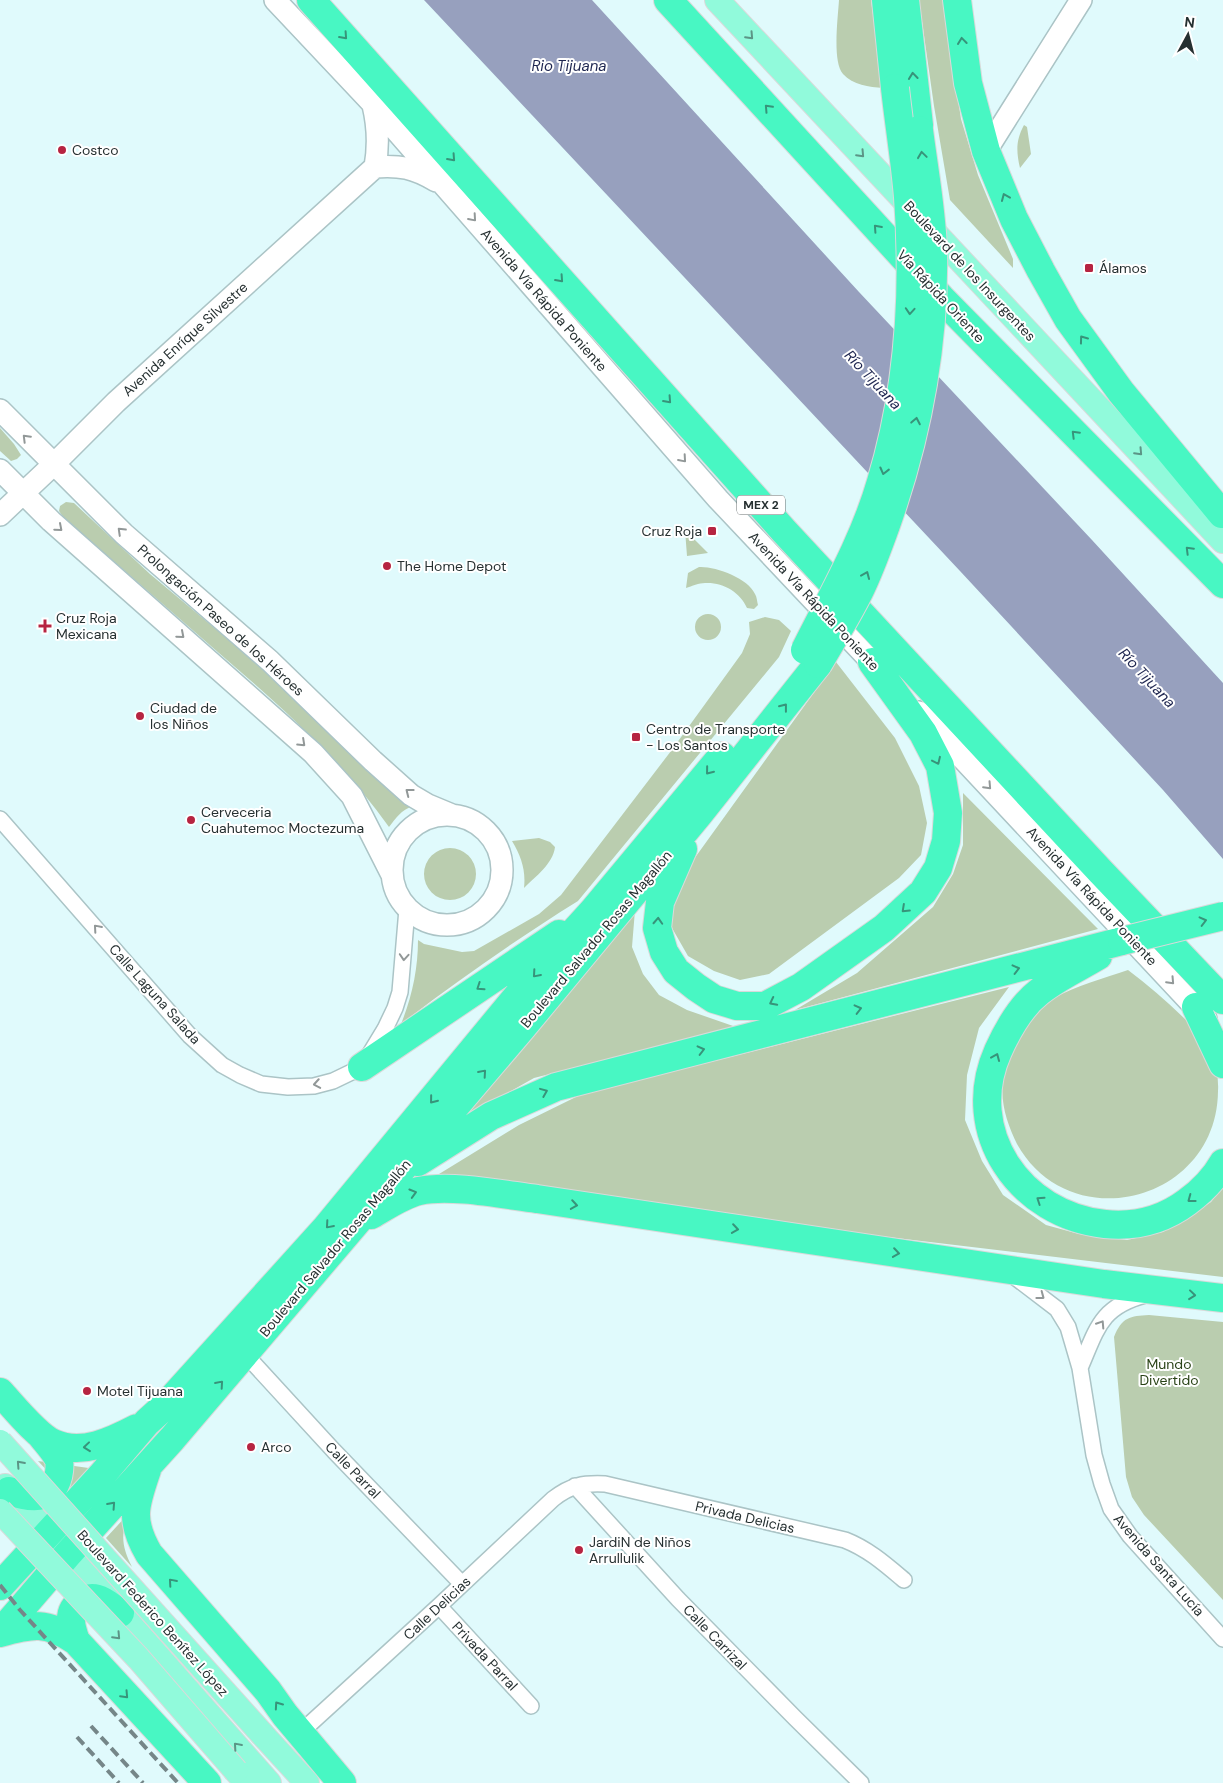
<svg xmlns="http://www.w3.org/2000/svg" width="1223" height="1783" viewBox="0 0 1223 1783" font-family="'DM Sans',sans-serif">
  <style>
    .green { fill: #bacdaf }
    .water { fill: #97a0be }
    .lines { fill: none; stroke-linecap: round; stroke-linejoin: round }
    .street-casing { stroke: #abc4c6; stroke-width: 18 }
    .secondary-casing { stroke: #abc4c6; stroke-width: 24 }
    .primary-casing { stroke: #d8dada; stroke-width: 26 }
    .highway-casing { stroke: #d8dada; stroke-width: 30 }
    .street { stroke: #fff; stroke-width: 15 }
    .secondary { stroke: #fff; stroke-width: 21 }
    .primary { stroke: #91fadb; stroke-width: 24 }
    .highway { stroke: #48f7c3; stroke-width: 28 }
    .rail { stroke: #758688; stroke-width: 4; stroke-dasharray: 10 5; stroke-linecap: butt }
    .primary-bridge-casing { stroke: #d8dada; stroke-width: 26; stroke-linecap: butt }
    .highway-bridge-casing { stroke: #d8dada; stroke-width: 30; stroke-linecap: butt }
    .primary-bridge { stroke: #91fadb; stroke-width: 24 }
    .highway-bridge { stroke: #48f7c3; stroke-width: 28 }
    .oneway { stroke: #37947a }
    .oneway2 { stroke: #5c9586 }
    .oneway3 { stroke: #929898 }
    .poi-dot { fill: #b62441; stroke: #fff; stroke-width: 2 }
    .labels { text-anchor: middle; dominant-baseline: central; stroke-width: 4; stroke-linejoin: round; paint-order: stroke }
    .shield { fill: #fff; stroke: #676e6f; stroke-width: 1 }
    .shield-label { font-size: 12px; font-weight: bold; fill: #263031 }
    .poi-label { font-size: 14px; fill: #263031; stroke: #fff; text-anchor: start }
    .street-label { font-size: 14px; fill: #263031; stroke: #fff }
    .park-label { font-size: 14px; fill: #2a4317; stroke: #fff }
    .water-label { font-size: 15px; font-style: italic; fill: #1e2650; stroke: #fff }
  </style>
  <rect width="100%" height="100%" fill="#e0fafc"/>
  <path class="green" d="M839,0h32l12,88c-14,-1 -30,-3 -40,-14 -11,-12 -5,-57 -4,-74z
    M919,0h24l18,119 17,56 35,84v9l-63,-68 -16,-94z
    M1024,125l3,2 4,27 -11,14c-4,-17 -4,-28 4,-43z
    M0,428l14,16 7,11 -4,4 -6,2 -11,-10z
    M66,502l8,1 76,71 104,87 140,134 19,11c-12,4 -17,12 -24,21 -49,-69 -112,-124 -177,-180 -49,-43 -99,-86 -148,-129l-5,-7 1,-5z
    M685,530l23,23 -21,3z
    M699,567c16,-1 49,11 56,27 2,3 2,8 3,11l-4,4 -7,-1c-7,-16 -24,-26 -42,-25 -6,0 -13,3 -19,5l2,-15z
    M695 627a13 13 0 1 1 26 0a13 13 0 1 1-26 0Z
    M765,617l14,3 12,11 -12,26 -201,244c-61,38 -120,79 -177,123 11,-27 17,-55 17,-84l6,4 38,8 12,-1 65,-37 22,-19 110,-144 58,-80 13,-18 8,-19 -1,-12z
    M836,662l59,76 24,48 8,37 -6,32 -22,23 -130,96 -29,6 -26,-9 -26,-15 -16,-28 -2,-21 6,-23z
    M963,793l135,136 -303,81 62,-37 76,-66 20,-33 10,-29z
    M539,838l11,4 5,5c-2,17 -20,30 -31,41 2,-18 -3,-32 -12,-47z
    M424 874a26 26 0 1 1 52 0a26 26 0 1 1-52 0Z
    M635,910l-3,37 11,27 16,21 28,15 49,17 -202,51 -69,39z
    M1128,970c21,16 41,33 60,52 6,5 14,11 19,18 8,11 12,37 11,51 -1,111 -148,148 -201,53 -9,-18 -17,-41 -14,-62 2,-9 2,-21 6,-29 9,-21 25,-44 45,-55 21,-12 51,-20 74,-28z
    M1009,987l-30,41 -12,47 -2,45 17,41 21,34 43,30 33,9 48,6 36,-8 48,-30 12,-15v90l-797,-95 93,-57 63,-31z
    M1149,1315l74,7v278l-79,-85 -12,-18 -6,-20 -12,-140c8,-20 16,-21 35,-22z
    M38,1461l58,8 -26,26z
    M129,1513c-9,22 -7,34 3,54l-26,-29z"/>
  <path class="water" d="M424,0h168l267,292 233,248 131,143v176l-60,-69 -203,-219z"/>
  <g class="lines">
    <g class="street-casing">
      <path id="street" d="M0,819l190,217 32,29 18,10 21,9 27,3 26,-1 19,-5 29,-14 23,-38 10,-21 5,-16 7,-83
        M1011,1274l46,35 11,18 12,41 14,87 8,29 9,25 19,27 93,103
        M245,1354l89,97 128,133
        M1080,1368c17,-39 20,-61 65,-73
        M575,1486l103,113 117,119 66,65
        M439,1606l92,100
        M300,1733l139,-127 114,-107c18,-14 30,-16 52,-15l240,56c23,9 40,24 59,40"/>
    </g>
    <g class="secondary-casing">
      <path id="secondary" d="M275,0l97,103 346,396 165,175
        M986,151l95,-151
        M375,167c25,-2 39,1 61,14
        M0,410l124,124 146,127 103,100 38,34 17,10 24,10
        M0,470l51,51 262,232 39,43 39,77
        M0,515l53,-50 63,-63 259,-235c4,-22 3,-41 -2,-62
        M919,712l287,307
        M392 870a55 55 0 1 1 110 0a55 55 0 1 1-110 0Z"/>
    </g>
    <g class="primary-casing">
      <path id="primary" d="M717,0l506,541
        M5,1486l115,127 149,170
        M263,1735l44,48
        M236,1771l11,12"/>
    </g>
    <g class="highway-casing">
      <path id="highway" d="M311,0l473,531 317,341 122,128
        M668,0l273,298 282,286
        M886,0l9,88
        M905,0l14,125
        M957,0l11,83 18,68 28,68 27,52 27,48 53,73 101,122
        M683,849l-23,53 -3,26 7,24 12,19 20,16 18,12 23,7h28l36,-19 83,-59 39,-36 15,-24 8,-27 2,-28 -8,-47 -17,-33 -51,-71
        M1098,956c-20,12 -42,22 -59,36 -18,14 -32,39 -41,59 -36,81 22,164 107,173 30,3 58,-4 82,-22 15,-11 27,-23 36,-39
        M1196,1007l27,57
        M362,1067l197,-133
        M418,1162l73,-46 65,-29 566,-146
        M371,1215c16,-9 31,-20 48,-24 32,-7 86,4 118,8l567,85 119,14
        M0,1392c13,14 36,43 53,51 29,13 59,-2 84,-15
        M147,1470c-12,35 -18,50 2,84l119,137 17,24 57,68
        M9,1491c17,6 40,11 48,-11 2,-5 3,-14 2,-20 -4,-9 -13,-18 -19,-26
        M0,1586l101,-110 46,-54 21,-19 158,-175 207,-251 60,-66 129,-155
        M0,1633l68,-79 104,-115 349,-410 178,-215 119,-150
        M0,1633c33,-9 46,-12 76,8l131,142
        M76,1641c-5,-14 -10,-30 5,-39 3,-2 8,-4 11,-4 10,0 19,9 28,15"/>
    </g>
    <use href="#street" class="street"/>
    <use href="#secondary" class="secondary"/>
    <use href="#primary" class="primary"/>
    <use href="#highway" class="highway"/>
    <path class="rail" d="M0,1585l20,25 158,173
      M91,1726l52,57
      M77,1737l42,46"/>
    <g class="primary-bridge-casing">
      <path id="primary-bridge" d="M0,1442l263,293
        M0,1511l139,148 97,112"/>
    </g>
    <g class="highway-bridge-casing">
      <path id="highway-bridge" d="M805,650c27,-54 59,-109 76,-168 28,-92 34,-190 27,-285 -3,-36 -9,-72 -13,-109
        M818,664c14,-24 29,-48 41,-72 11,-22 19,-45 27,-67 31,-88 49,-181 47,-274 -1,-40 -9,-81 -14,-121
        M1122,941l101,-25"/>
    </g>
    <use href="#primary-bridge" class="primary-bridge"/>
    <use href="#highway-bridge" class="highway-bridge"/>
  </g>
  <defs><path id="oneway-chevron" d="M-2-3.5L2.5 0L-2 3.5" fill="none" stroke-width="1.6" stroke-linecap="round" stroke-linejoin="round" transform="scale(1.25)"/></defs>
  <g class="oneway">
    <use href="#oneway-chevron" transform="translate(344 36) rotate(48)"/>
    <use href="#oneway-chevron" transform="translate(962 41) rotate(-97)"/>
    <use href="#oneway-chevron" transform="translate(913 76) rotate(-96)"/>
    <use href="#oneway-chevron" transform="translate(768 108) rotate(-133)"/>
    <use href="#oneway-chevron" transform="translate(922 155) rotate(-98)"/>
    <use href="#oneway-chevron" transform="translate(452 158) rotate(48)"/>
    <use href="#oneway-chevron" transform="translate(1005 197) rotate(-113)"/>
    <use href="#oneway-chevron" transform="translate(877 228) rotate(-132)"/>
    <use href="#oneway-chevron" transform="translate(560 279) rotate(48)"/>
    <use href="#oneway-chevron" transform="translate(910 311) rotate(94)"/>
    <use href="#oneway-chevron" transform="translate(1083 339) rotate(-126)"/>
    <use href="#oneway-chevron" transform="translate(668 400) rotate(48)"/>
    <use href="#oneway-chevron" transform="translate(916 421) rotate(-79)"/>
    <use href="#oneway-chevron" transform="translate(1075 434) rotate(-135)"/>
    <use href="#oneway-chevron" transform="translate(884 471) rotate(104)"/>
    <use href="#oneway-chevron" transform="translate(1189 550) rotate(-135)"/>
    <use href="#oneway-chevron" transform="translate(866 575) rotate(-67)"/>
    <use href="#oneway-chevron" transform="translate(784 707) rotate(-52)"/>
    <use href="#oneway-chevron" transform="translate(937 761) rotate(65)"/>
    <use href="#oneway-chevron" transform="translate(709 771) rotate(129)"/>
    <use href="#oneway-chevron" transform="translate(905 909) rotate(137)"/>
    <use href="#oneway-chevron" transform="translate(658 921) rotate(-87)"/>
    <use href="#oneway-chevron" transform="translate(1203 921) rotate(-14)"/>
    <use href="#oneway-chevron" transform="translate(1016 969) rotate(-14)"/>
    <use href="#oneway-chevron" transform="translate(536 974) rotate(131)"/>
    <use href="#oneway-chevron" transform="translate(480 987) rotate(146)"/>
    <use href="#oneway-chevron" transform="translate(773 1002) rotate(153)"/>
    <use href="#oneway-chevron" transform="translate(858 1009) rotate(-14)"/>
    <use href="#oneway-chevron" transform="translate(701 1050) rotate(-14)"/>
    <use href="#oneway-chevron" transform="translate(996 1057) rotate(-67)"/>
    <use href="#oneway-chevron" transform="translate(483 1073) rotate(-49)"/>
    <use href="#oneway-chevron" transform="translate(544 1092) rotate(-22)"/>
    <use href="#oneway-chevron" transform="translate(433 1100) rotate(129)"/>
    <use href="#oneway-chevron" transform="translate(413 1193) rotate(-16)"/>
    <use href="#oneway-chevron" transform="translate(1191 1199) rotate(143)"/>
    <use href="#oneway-chevron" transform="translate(1040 1200) rotate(-146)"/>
    <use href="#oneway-chevron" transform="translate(574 1205) rotate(9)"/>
    <use href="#oneway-chevron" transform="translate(329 1225) rotate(131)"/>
    <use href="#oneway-chevron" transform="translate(735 1229) rotate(8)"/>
    <use href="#oneway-chevron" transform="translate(896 1253) rotate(8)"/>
    <use href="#oneway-chevron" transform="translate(1192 1295) rotate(6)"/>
    <use href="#oneway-chevron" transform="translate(220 1384) rotate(-49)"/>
    <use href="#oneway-chevron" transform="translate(87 1447) rotate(174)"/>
    <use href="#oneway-chevron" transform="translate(112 1505) rotate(-48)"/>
    <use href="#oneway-chevron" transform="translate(172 1582) rotate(-131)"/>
    <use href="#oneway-chevron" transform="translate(125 1695) rotate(47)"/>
    <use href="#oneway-chevron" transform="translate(278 1705) rotate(-125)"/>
  </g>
  <g class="oneway2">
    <use href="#oneway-chevron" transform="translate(750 36) rotate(47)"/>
    <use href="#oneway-chevron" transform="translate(861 154) rotate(47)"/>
    <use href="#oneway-chevron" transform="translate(1139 452) rotate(47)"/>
    <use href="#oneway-chevron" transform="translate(20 1464) rotate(-132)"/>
    <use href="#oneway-chevron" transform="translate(117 1636) rotate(47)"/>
    <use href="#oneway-chevron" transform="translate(237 1746) rotate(-131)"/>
  </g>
  <g class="oneway3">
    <use href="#oneway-chevron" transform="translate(473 218) rotate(49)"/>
    <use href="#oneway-chevron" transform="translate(26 438) rotate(-135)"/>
    <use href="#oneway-chevron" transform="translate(683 459) rotate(49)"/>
    <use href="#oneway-chevron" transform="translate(59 528) rotate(41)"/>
    <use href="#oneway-chevron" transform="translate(121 531) rotate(-136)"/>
    <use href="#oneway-chevron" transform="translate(181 635) rotate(41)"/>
    <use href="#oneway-chevron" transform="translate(302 743) rotate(43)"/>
    <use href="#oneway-chevron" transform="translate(988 786) rotate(47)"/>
    <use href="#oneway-chevron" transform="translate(409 792) rotate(-142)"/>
    <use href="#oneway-chevron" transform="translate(97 928) rotate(-131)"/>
    <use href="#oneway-chevron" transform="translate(404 957) rotate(94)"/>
    <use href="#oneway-chevron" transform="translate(1171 981) rotate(47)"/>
    <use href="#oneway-chevron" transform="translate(317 1084) rotate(170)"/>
    <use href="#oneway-chevron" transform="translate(1041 1296) rotate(37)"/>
    <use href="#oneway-chevron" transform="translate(1101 1324) rotate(-57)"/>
  </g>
  <g class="poi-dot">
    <circle cx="62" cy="150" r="5"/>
    <rect x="1084" y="263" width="10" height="10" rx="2.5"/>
    <rect x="707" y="526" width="10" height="10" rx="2.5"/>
    <circle cx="387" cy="566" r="5"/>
    <path d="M42.5 618.5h5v5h5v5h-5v5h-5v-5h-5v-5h5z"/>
    <circle cx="140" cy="716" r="5"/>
    <rect x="631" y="732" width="10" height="10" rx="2.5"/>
    <circle cx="191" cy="820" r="5"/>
    <circle cx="87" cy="1391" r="5"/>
    <circle cx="251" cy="1447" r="5"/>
    <circle cx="579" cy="1550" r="5"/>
  </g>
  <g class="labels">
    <rect class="shield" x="737" y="495.5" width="48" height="19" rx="4"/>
    <g class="shield-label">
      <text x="761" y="505">MEX 2</text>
    </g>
    <g class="poi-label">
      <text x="72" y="150">Costco</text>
      <text x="1099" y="268">Álamos</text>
      <text x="702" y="531" text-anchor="end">Cruz Roja</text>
      <text x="397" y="566">The Home Depot</text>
      <text x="56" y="618">Cruz Roja<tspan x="56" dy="16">Mexicana</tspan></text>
      <text x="150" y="708">Ciudad de<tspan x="150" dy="16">los Niños</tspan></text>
      <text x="646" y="729">Centro de Transporte<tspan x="646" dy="16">- Los Santos</tspan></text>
      <text x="201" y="812">Cerveceria<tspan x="201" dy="16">Cuahutemoc Moctezuma</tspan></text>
      <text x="97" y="1391">Motel Tijuana</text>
      <text x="261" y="1447">Arco</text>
      <text x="589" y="1542">JardiN de Niños<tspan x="589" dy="16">Arrullulik</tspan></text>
    </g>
    <g class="street-label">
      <text transform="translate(970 271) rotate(47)">Boulevard de los Insurgentes</text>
      <text transform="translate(941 296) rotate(47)">Vía Rápida Oriente</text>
      <text transform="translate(544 300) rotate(49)">Avenida Vía Rápida Poniente</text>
      <text transform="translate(185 339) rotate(-42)">Avenida Enríque Silvestre</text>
      <text transform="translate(814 601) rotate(47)">Avenida Vía Rápida Poniente</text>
      <text transform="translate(221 620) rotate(42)">Prolongación Paseo de los Héroes</text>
      <text transform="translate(1092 896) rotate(47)">Avenida Vía Rápida Poniente</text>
      <text transform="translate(596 939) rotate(-50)">Boulevard Salvador Rosas Magallón</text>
      <text transform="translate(155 994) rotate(48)">Calle Laguna Salada</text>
      <text transform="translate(335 1248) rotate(-50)">Boulevard Salvador Rosas Magallón</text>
      <text transform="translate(353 1470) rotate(46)">Calle Parral</text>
      <text transform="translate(745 1517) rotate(13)">Privada Delicias</text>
      <text transform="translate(1159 1565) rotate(49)">Avenida Santa Lucía</text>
      <text transform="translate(437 1608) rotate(-43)">Calle Delicias</text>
      <text transform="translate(153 1613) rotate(48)">Boulevard Federico Benítez López</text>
      <text transform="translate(715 1637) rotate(46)">Calle Carrizal</text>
      <text transform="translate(485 1656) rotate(47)">Privada Parral</text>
    </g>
    <g class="park-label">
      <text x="1169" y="1364">Mundo<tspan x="1169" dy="16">Divertido</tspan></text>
    </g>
    <g class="water-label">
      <text x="569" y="66">Rio Tijuana</text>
      <text transform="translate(873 380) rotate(47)">Río Tijuana</text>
      <text transform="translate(1147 678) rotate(47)">Río Tijuana</text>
    </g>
  </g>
  <g transform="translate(1188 35) rotate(7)" stroke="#ffffff" stroke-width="4" paint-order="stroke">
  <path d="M0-4L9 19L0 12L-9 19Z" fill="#263031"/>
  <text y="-8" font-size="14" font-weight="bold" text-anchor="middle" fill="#263031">N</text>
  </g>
</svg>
